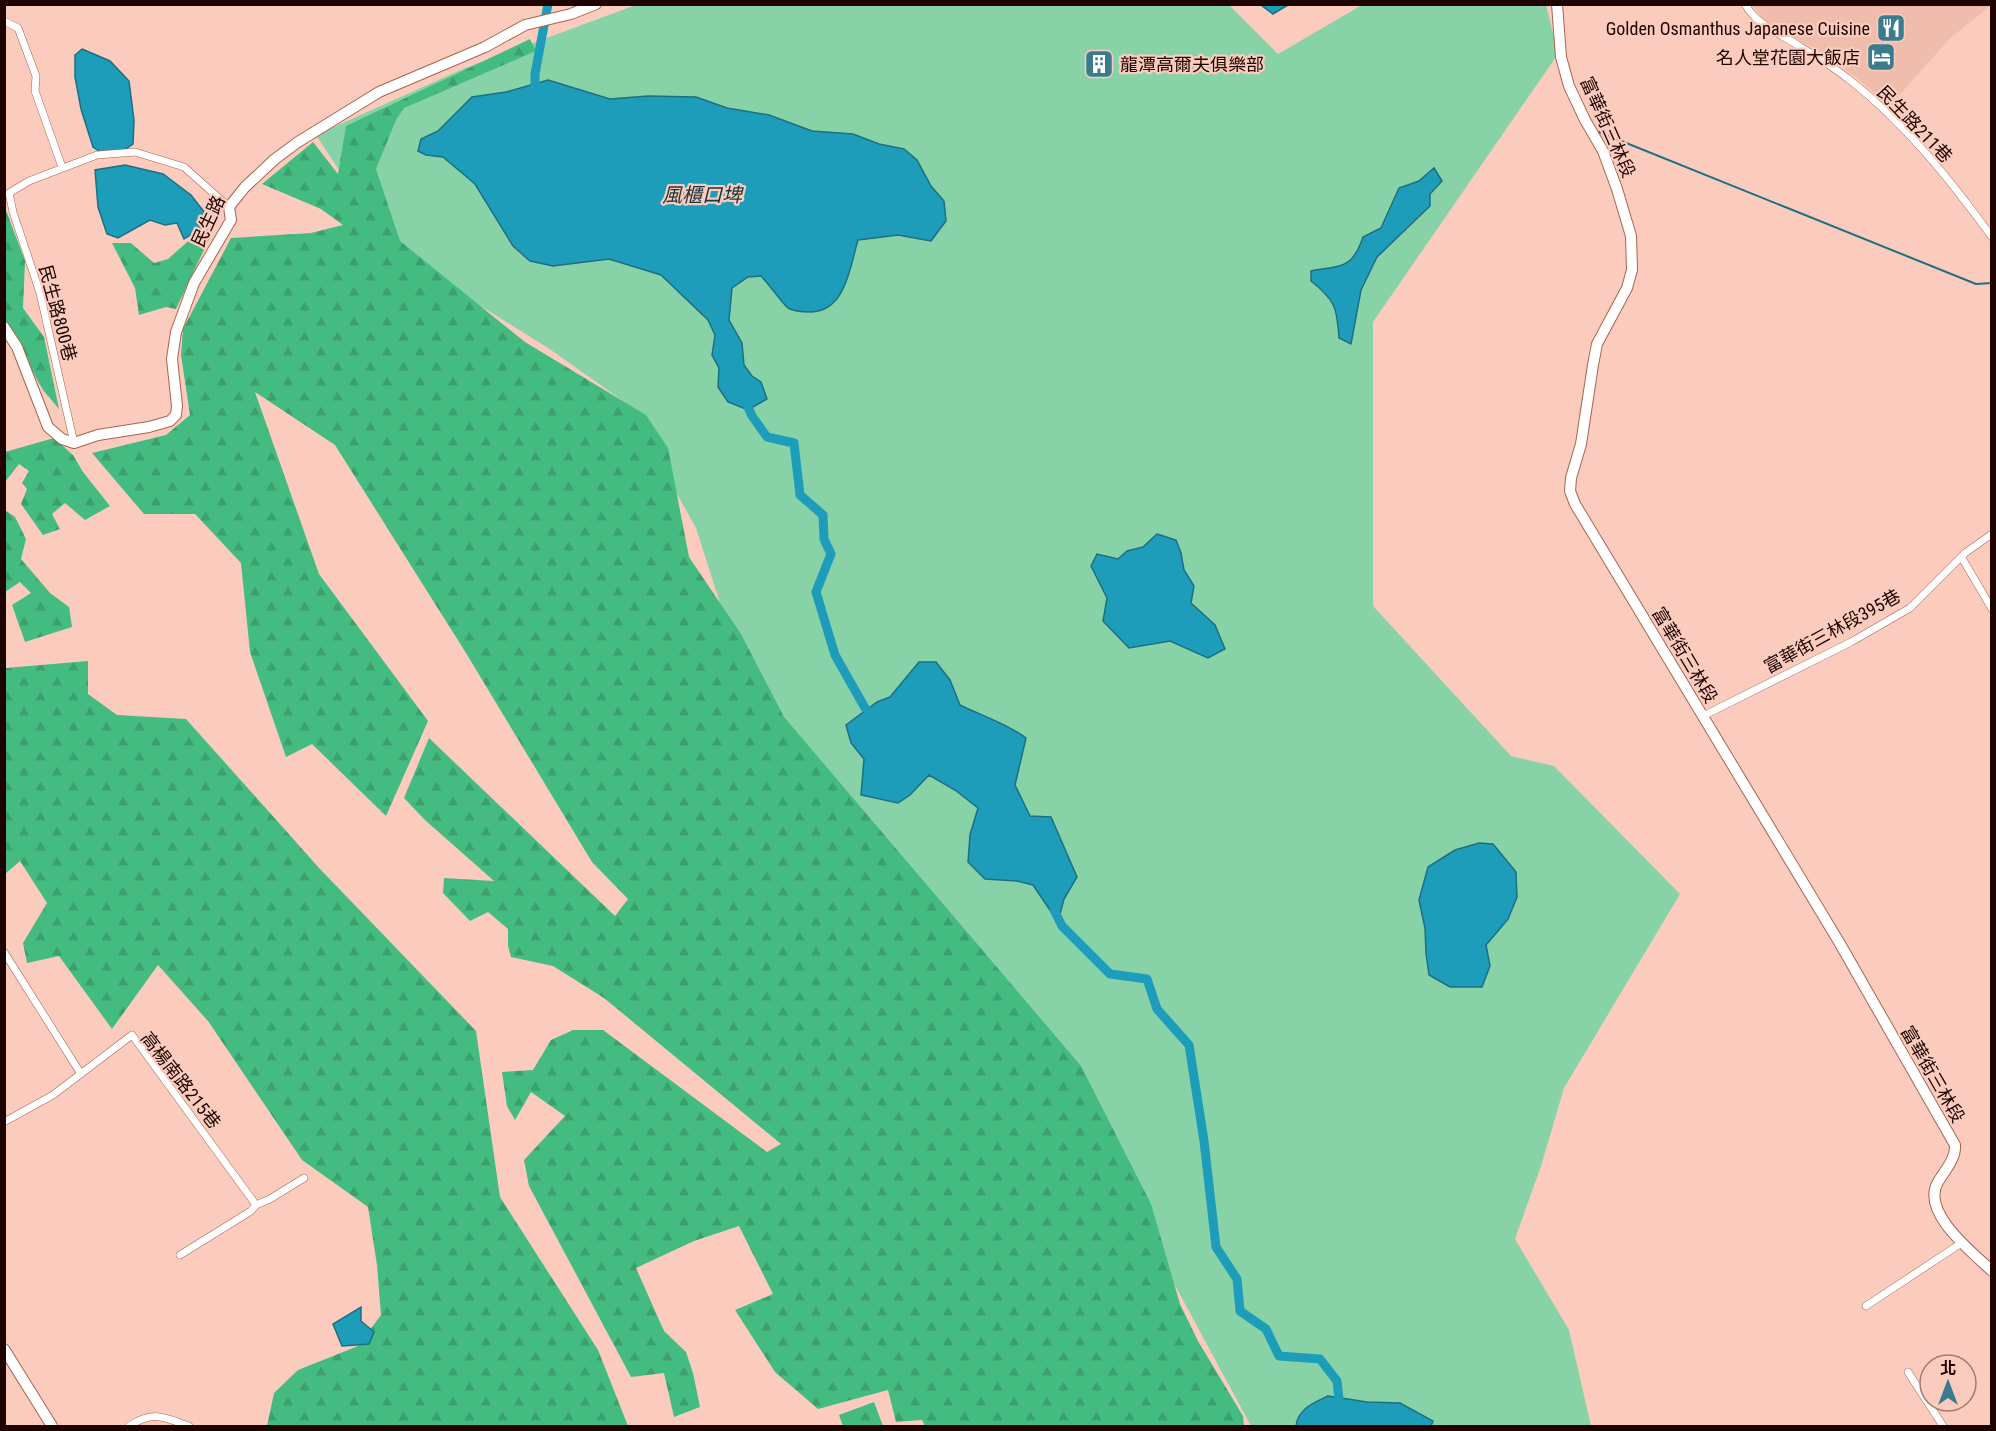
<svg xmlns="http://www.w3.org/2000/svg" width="1996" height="1431" viewBox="0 0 1996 1431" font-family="'Roboto Condensed','Noto Sans TC',sans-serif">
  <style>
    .built { fill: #f0bcac }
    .green { fill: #88d2a8 }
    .forest { fill: url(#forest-firs) }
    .water { fill: #1d9dba; stroke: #1d6f82; stroke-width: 1.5 }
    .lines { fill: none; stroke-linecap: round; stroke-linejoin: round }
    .stream { stroke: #1d6f82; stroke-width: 2 }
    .canal { stroke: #1d9dba; stroke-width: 9 }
    .street-casing { stroke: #a9634d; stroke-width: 8 }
    .secondary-casing { stroke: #a9634d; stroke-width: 12 }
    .street { stroke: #fff; stroke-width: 7 }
    .secondary { stroke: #fff; stroke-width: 10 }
    .labels { text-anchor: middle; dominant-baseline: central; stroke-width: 4.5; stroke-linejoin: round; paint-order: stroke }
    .poi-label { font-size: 18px; fill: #1d0401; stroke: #fbccbd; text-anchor: end }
    .street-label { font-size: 18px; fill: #1d0401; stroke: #fbccbd }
    .water-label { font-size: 20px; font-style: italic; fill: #1a333b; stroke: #fbccbd }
  </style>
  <defs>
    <pattern id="forest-firs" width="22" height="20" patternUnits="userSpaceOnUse" patternTransform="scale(1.5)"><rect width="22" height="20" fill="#44bc81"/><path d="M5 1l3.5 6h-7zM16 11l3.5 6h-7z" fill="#3ba06e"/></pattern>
  </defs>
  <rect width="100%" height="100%" fill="#fbccbd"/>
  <path class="built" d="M1752,5l239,-1 1,1 -42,33 -60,68 -53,-44 -72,-41z"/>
  <path class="green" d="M636,5h593l49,49 84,-49h184l12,49 -185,268v284l138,150 43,10 126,128 -116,194 -23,78 -26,73 54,91 22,96h-340l-181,-335 -324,-407 -50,-156 -70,-125 -78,-55 -82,-51 -83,-60 -67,-102 149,-67z"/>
  <path class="forest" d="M530,39l6,12 -132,57 -8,12 -20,49 24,72 125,101 121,73 22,33 21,109 52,77 43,83 297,349 70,138 29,100 18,37 45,75 1,10h-319l-3,-6 -26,2 -8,-32 -70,19 -43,-37 -40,-62 38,-16 -34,-68 -45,15 -58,27 28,63 22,21 7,21 7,34 -26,10 -10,-44 -33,4 -102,-191 -5,-26 41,-44 -34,-24 -16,28 -8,-14 -5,-34 31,-2 18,-30 22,-10h30l164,122 14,-8 -177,-146 -51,-32 -42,-9 -3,-11v-17l-20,-17 -18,9 -27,-28 1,-15 50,3 -69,-61 -21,-22 25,-60 186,178 13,-17 -36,-37 -126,-209 -131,-208 -80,-53 64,182 109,147 -42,95 -74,-72 -26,13 -36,-105 -9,-89 -46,-49h-51l-52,-61 74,-18 24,-20 -9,-60 2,-26 48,-91 80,-5 32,-8 -22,-16 -59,-25 51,-42 25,32 8,-48z
    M4,205l21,56 -2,47 21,29 15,72 -16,-19 -38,-68z
    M219,218l-43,91 -10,-2 -27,8 -4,-27 -23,-45h19l23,20 14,-4 18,-16z
    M54,438l19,17 10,17 27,34 -25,14 -20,-17 -13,11 8,15 -17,6 -22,-31 6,-15 -5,-6 7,-12 -10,-7 -14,18v-30z
    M5,510l10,7 11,22 -5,20 29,34 19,14 3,20 -47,15 -13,-37 19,-12 -11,-11 -15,10z
    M88,661v33l29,21 69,4 134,150 156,162 24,166 98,153 30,76h-361l7,-33 24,-23 60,-24 23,-31 -4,-50 -9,-58 -66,-47 -94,-139 -50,-56 -46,64 -53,-73 -32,7 -4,-20 24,-40 -27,-42 -15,13 -1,-200 2,-6z
    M874,1402l9,24h-40l-4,-11z"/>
  <path class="water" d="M1261,5h27l-15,9z
    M82,49l28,12 19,20 5,39 -1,24 -9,6 -22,3 -9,-6 -12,-38 -6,-32v-22z
    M548,80l62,19 38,-3 48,1 31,11 42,7 43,16 41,3 26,10 25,5 13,11 14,26 13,15 2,20 -15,20 -33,-6 -40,5c-8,26 -12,71 -47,72 -6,0 -18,-1 -23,-4 -6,-5 -19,-24 -27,-32l-13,1 -16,11 -3,32 13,23 2,22 8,11 9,6 6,17 -19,11 -20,-8 -10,-15 1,-19 -7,-13 3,-20 -7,-15 -47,-45 -52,-16 -56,7 -23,-5 -17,-15 -38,-62 -32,-27 -17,-2 -8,-4 3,-12 17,-8 34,-34 34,-5z
    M125,165l38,9 28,21 14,18v13l-21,13 -7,-16 -12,2 -15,-5 -32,18 -11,-4 -9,-27 -3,-37z
    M1434,168l8,13 -12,13v12l-53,51 -16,33 -10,54 -12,-6c-2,-31 -4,-38 -28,-57v-10c30,-6 41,-1 52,-34l18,-9 18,-40 20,-7z
    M1157,534l19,6 5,13 3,17 10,16 -3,17 24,22 10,24 -17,9 -38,-17 -41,7 -26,-27 4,-23 -16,-32 6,-12 21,5 9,-8 16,-4z
    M919,662h17l14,18 10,25c22,11 46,18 66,33l-11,47 15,31 21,1 26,60 -13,22 -6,23 -25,-37 -16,-4 -32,-2 -17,-17 2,-27 8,-27 -23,-18 -26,-15 -19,20 -12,8 -37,-8 3,-36 -13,-16 -5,-18 31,-23 13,-5z
    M1479,843l14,1 23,28 1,25 -9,22 -22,26 4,21 -8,21h-32l-21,-12 -3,-22 -1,-25 -6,-28 9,-33 27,-17z
    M361,1307v14l13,11 -5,12 -27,2 -9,-22z
    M1328,1396l39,6 33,1 33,18 -2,5h-135c2,-17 17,-23 32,-30z"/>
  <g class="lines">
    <path class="stream" d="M1599,132l377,152 16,-1"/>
    <path class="canal" d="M541,91l-6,-7v-10l13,-70
      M744,398l8,18 15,21 27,6 6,52 23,20 1,24 7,15 -15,38 19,63 30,53 12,9
      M1054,910l8,16 48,48 37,5 10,30 32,36 15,96 12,106 21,32 3,32 26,18 13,27 41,3 17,22 5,45"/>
    <g class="street-casing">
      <path id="street" d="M1745,4c13,23 37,30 57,44 17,10 34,21 49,33 55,43 100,100 141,156
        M4,21l14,7 18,48 -1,15 27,76
        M74,443l-34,-150 -27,-81 -4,-19 20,-12 68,-26 38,-3 49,15 45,40
        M1962,558l30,51
        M1703,716l148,-74 59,-34 55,-55 27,-19
        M4,952l77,122
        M4,1122l49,-27 79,-60 124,170
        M180,1255l71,-44 5,-6 14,-6 34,-21
        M1866,1306l94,-62
        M1908,1372l35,54
        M129,1426c25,-16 34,-9 60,0"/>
    </g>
    <g class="secondary-casing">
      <path id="secondary" d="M1557,4l4,53 8,29 16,34 18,31 14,38 14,47 1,34 -5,18 -30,56 -4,21 -12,79 -10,34 -1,13 5,13 264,438 116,203c1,14 -10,25 -17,37 -18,30 35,71 54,89
        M4,327l13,20 31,80 14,12 12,4 24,-8 51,-8 21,-6 6,-6 1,-9 -5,-47 4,-27 18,-49 37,-63 -2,-13 16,-20 30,-28 23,-17 81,-50 106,-45 40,-22 46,-11 25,-10
        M4,1349l48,77"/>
    </g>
    <use href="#street" class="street"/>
    <use href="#secondary" class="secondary"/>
  </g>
  <defs>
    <g id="restaurant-square" transform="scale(1.5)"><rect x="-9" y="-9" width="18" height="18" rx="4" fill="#3a7b8d" stroke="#fbccbd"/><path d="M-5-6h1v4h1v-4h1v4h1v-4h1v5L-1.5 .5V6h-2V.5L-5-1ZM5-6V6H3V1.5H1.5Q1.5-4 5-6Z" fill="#fff"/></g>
    <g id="hotel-square" transform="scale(1.5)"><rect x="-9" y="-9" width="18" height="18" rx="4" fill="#3a7b8d" stroke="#fbccbd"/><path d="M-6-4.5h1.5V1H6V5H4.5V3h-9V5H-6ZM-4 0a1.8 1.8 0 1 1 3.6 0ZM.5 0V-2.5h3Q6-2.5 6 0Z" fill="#fff"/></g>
    <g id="building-square" transform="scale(1.5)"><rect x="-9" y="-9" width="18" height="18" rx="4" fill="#3a7b8d" stroke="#fbccbd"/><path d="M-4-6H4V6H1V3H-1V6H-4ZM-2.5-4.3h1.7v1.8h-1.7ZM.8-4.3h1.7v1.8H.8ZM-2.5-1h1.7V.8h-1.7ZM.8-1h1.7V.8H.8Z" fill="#fff"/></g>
  </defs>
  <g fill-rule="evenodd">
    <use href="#restaurant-square" x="1891" y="28"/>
    <use href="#hotel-square" x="1881" y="57"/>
    <use href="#building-square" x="1099" y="64"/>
  </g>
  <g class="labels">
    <g class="poi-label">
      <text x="1870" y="28">Golden Osmanthus Japanese Cuisine</text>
      <text x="1860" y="57">名人堂花園大飯店</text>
      <text x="1120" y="64" text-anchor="start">龍潭高爾夫俱樂部</text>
    </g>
    <g class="street-label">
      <text transform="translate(1915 124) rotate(46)">民生路211巷</text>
      <text transform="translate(1608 127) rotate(66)">富華街三林段</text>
      <text transform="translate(208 221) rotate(-65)">民生路</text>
      <text transform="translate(58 313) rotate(75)">民生路800巷</text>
      <text transform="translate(1832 631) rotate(-29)">富華街三林段395巷</text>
      <text transform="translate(1685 655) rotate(59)">富華街三林段</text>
      <text transform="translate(1933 1074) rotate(60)">富華街三林段</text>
      <text transform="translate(181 1080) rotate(52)">高楊南路215巷</text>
    </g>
    <g class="water-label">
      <text x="702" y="195">風櫃口埤</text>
    </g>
  </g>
  <rect width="1996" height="1431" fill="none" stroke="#1d0401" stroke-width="12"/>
  <g transform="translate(1948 1383)"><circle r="28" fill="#fbccbd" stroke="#a27c72" stroke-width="1.5"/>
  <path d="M0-4.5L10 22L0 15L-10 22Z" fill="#3a7b8d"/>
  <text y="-9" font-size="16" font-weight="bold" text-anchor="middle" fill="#1d0401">北</text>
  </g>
</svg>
